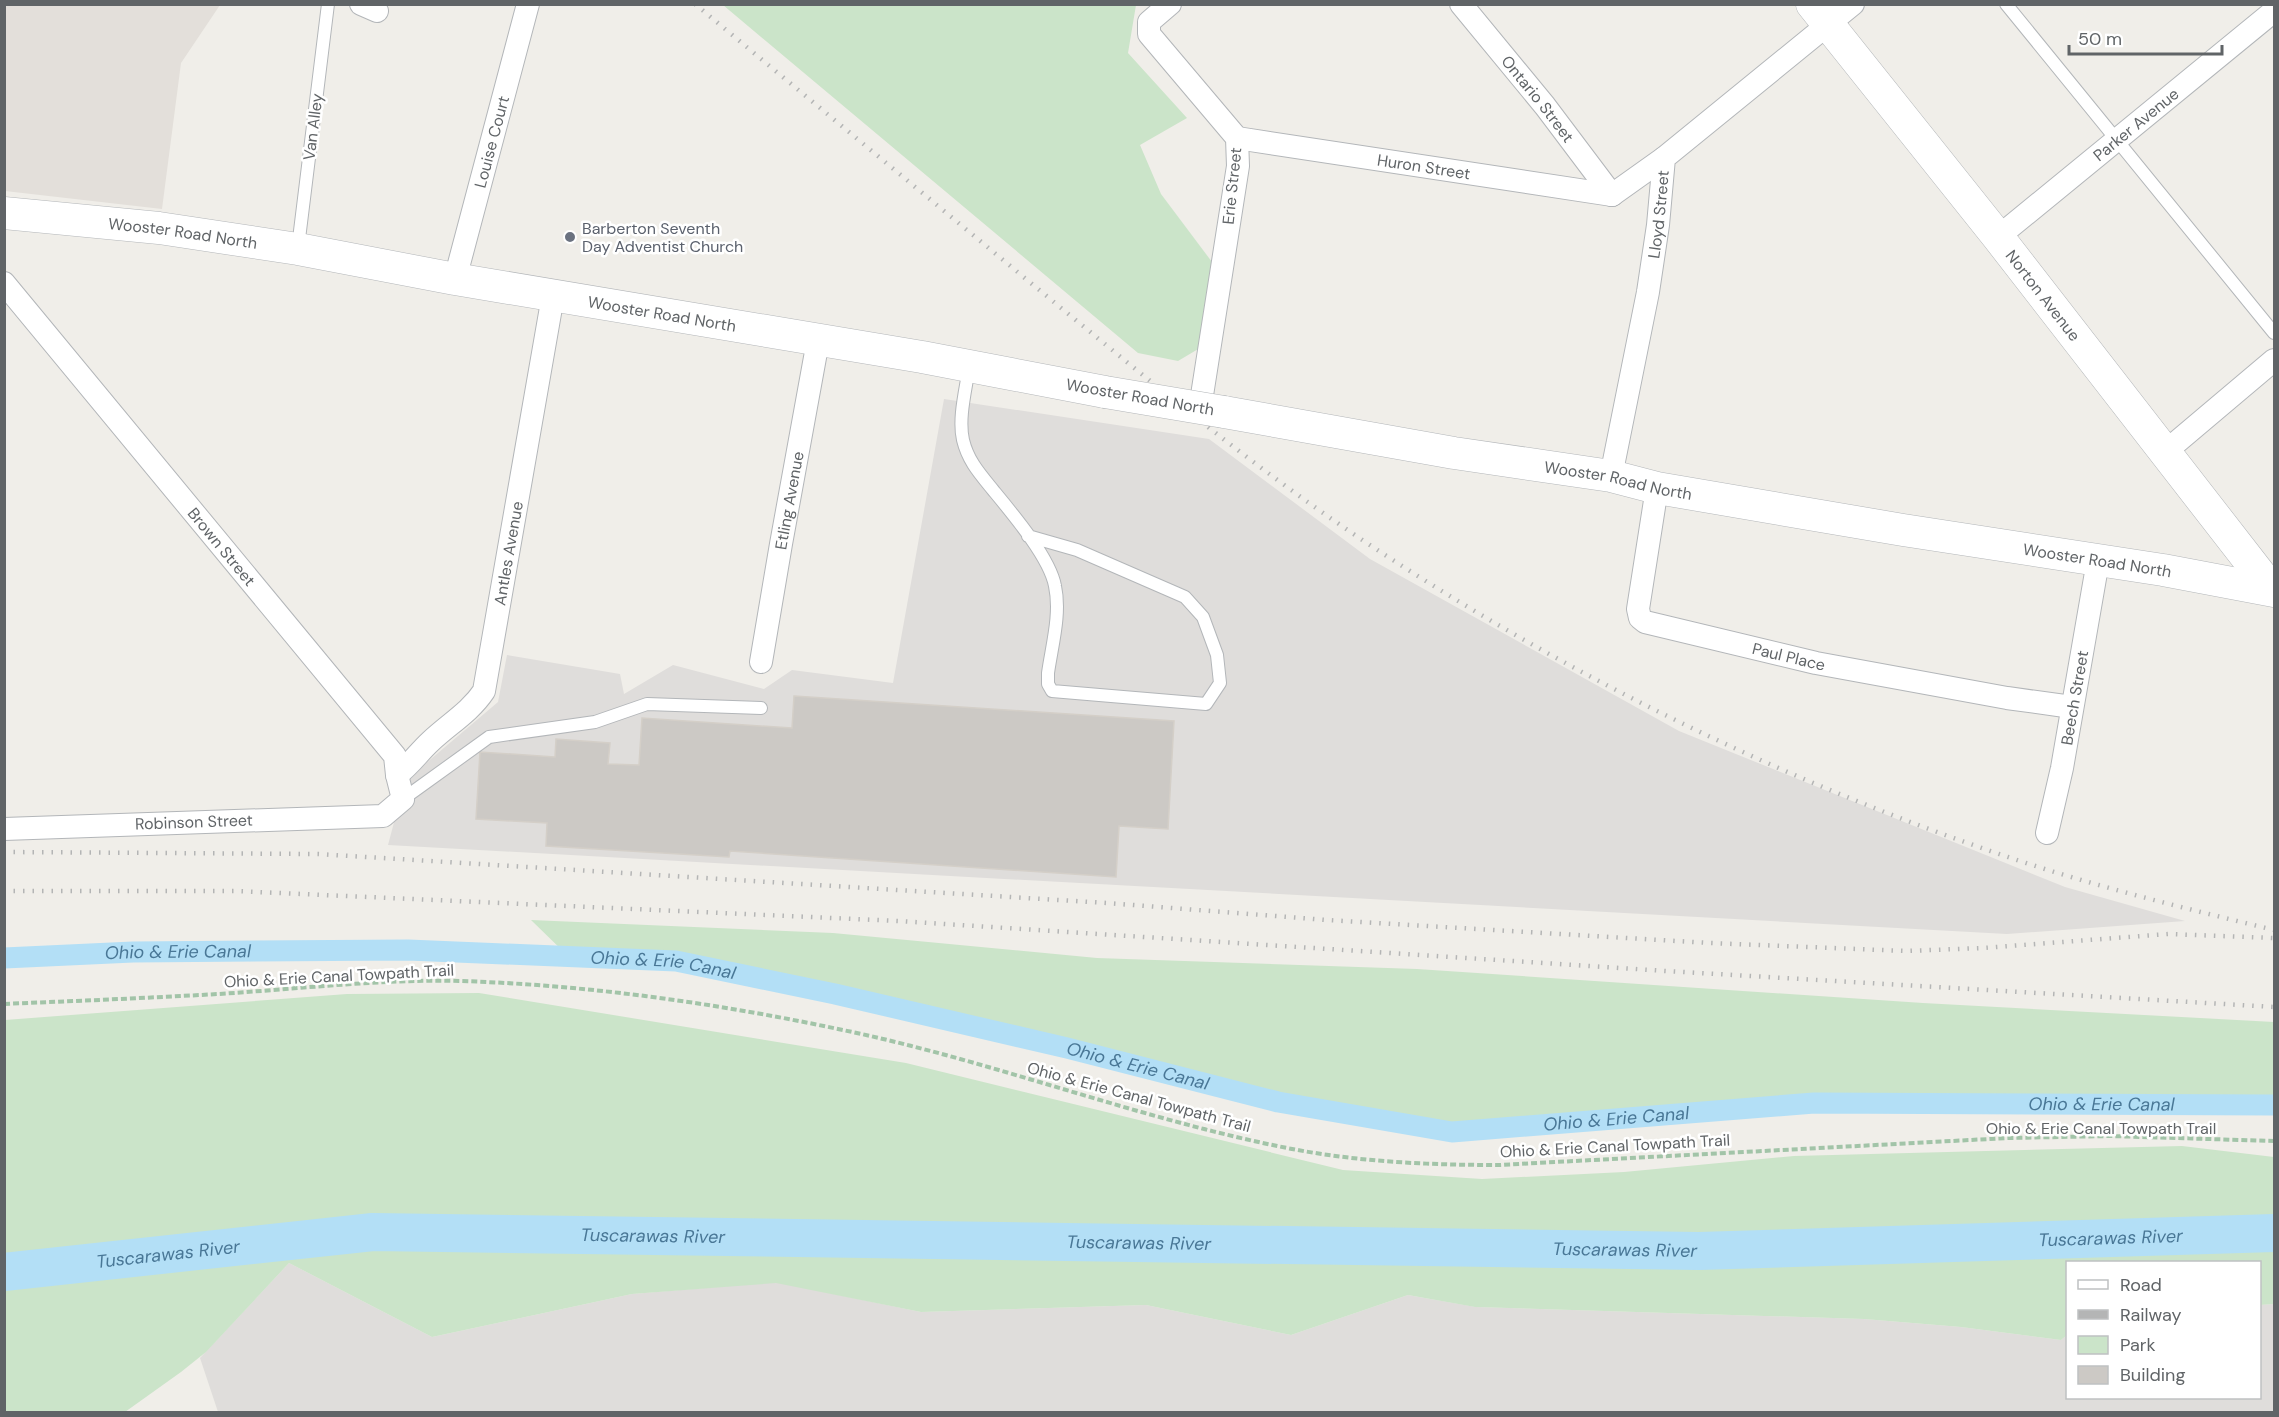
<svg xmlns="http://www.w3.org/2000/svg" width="2279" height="1417" viewBox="0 0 2279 1417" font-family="'DM Sans',sans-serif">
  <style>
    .industrial { fill: #dfdddb }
    .education { fill: #e3dfda }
    .green { fill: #cbe4c9 }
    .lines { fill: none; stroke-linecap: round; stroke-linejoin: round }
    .canal { stroke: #b3dff6; stroke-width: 21 }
    .river { stroke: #b3dff6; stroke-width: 38 }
    .building { fill: #ccc9c5; stroke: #d4cfc8; stroke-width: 1.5 }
    .service-casing { stroke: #b3b6b9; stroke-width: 14 }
    .minor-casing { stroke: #b3b6b9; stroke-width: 24 }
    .secondary-casing { stroke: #b3b6b9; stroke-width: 33 }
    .path { stroke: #a2c4a8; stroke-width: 4; stroke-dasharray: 6 3; stroke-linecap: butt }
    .service { stroke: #fff; stroke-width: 12 }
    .minor { stroke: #fff; stroke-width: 22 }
    .secondary { stroke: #fff; stroke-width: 32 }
    .rail { stroke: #b4b5b5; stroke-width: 4.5; stroke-dasharray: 1.5 8; stroke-linecap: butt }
    .secondary-bridge-casing { stroke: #b3b6b9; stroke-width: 33; stroke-linecap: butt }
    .secondary-bridge { stroke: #fff; stroke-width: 32 }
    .worship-dot { fill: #6b7280; stroke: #fff; stroke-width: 2 }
    .labels { text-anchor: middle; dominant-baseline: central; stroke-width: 5; stroke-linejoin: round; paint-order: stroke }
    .street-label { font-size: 16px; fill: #606467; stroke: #fff }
    .worship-label { font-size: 16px; fill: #5b616d; stroke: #fff; text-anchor: start }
    .water-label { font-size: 18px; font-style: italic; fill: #497796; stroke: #fff }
  </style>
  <rect width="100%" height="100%" fill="#f0eee9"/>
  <path class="industrial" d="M944,399l265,40 161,120 309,172 386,156 120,34 -178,13 -1619,-89 17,-64 93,-79 9,-47 113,19 4,20 49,-29 91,24 28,-19 101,13z
    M289,1263l143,74 200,-43 144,-12 145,30 225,-7 145,30 117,-40 68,12 388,12 97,8 100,13 6,-5 1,63h192v-93l14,-1v108h-2056l-18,-54z"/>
  <path class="education" d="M5,4l215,1 -39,58 -19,146 -157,-18z"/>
  <path class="green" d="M723,5h413l-8,48 59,65 -47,27 21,49 60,80 -11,68 -32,19 -40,-8z
    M531,920l302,13 264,25 320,11 506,34 351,19v83l-460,-2 -362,29 -776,-171 -107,-4z
    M479,993l427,70 437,107 139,9 142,-7 170,-16 388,-10 92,11v147l-14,1v-43h-192l-1,73 -6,5 -100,-13 -97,-8 -389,-12 -67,-12 -117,40 -145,-30 -225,7 -145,-29 -144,11 -200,43 -143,-74 -83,89 -25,20 -56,40h-120v-125l78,-7 186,-26 -45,-23 -219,24v-235l342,-26z"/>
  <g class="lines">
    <path class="canal" id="s1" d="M4,958l129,-6 275,-2 268,11 159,33 232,54 211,54 174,30 362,-29 460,2"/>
    <path class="river" id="s2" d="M4,1272l369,-40 1326,19 575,-18"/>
  </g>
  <path class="building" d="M794,696l380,25 -6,108 -49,-3 -3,51 -386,-26 -1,6 -183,-11 1,-23 -71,-4 4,-67 75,5 1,-18 54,4 -2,21 31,1 3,-47 150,10z"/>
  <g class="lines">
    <g class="service-casing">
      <path id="service" d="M2006,4l268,329
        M298,247l30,-243
        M969,367c-3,22 -11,51 -6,73 5,21 17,34 30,50 19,23 57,68 62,96 6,28 -3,59 -7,87v11l4,7 154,13 14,-21 -3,-28 -14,-38 -18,-20 -108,-47 -49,-14
        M403,799l86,-62 106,-15 52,-18 114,4"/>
    </g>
    <g class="minor-casing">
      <g id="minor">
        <path d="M361,4l16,7"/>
        <path d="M1170,4l-21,18v12l88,104 1,28 -38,242"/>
        <path id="s3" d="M1461,4l84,102 67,89"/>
        <path id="s4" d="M1237,138l375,57"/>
        <path d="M1612,195l52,-37"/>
        <path id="s5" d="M1998,237l276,-226"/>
        <path id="s6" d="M455,279l73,-275"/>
        <path id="s7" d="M4,283l391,473 2,19 6,24 -20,17 -379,13"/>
        <path d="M2165,452l109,-92"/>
        <path id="s8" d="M1611,476l37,-184 10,-67 6,-67 189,-154"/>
        <path id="s9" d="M1657,488l-19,121 2,9 5,4 171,41 191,35 65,9"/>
        <path id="s10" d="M761,662l20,-118 37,-203"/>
        <path id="s11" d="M397,775c15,-12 21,-22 34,-34 18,-17 39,-29 53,-50l69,-395"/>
        <path id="s12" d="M2047,833l15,-65 36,-207"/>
      </g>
    </g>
    <g class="secondary-casing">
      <g id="secondary">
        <path id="s13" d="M1812,4l186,233 274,353"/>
        <path id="s14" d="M4,213l155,15 139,21 157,30 467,78 183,35"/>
        <path id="s15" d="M1224,412l230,41 157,23 46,12 246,42 260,40 111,21"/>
      </g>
    </g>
    <path class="path" d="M4,1004c72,-3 143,-6 214,-10 80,-5 162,-15 243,-13 126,4 254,22 377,48 152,31 297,89 449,119 71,14 141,17 212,17l509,-27 102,-2 164,5"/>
    <use href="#service" class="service"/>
    <use href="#minor" class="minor"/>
    <use href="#secondary" class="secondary"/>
    <path class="rail" d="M695,4c113,94 225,187 337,280 113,93 225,187 347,267 195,128 405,230 626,305 88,30 179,52 269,74
      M4,852l314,2 789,49 220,17 383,23 196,8 77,-3 185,-14 106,4
      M4,891h231l664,30 767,50 608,36"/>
    <g class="secondary-bridge-casing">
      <path id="secondary-bridge" d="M1105,392l119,20"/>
    </g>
    <use href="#secondary-bridge" class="secondary-bridge"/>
  </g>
  <circle class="worship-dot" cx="570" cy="237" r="6"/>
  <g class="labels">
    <g class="street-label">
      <text stroke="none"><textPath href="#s3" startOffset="122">Ontario Street</textPath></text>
      <text stroke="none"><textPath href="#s5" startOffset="178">Parker Avenue</textPath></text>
      <text transform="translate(313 127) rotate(-83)">Van Alley</text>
      <text stroke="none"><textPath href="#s6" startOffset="142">Louise Court</textPath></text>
      <text stroke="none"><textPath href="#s4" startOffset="189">Huron Street</textPath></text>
      <text transform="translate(1232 186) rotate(-84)">Erie Street</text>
      <text stroke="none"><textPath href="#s8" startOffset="266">Lloyd Street</textPath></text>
      <text stroke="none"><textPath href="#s14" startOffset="180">Wooster Road North</textPath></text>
      <text stroke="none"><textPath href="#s13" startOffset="372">Norton Avenue</textPath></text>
      <text stroke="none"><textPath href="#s14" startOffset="666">Wooster Road North</textPath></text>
      <text transform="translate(1140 397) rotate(10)">Wooster Road North</text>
      <text stroke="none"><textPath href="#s15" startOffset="400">Wooster Road North</textPath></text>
      <text stroke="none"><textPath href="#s10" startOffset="164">Etling Avenue</textPath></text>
      <text stroke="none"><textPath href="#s7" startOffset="342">Brown Street</textPath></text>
      <text stroke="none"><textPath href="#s11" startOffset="261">Antles Avenue</textPath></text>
      <text stroke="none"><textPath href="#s15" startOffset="886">Wooster Road North</textPath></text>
      <text stroke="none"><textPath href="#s9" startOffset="286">Paul Place</textPath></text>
      <text stroke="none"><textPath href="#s12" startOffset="138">Beech Street</textPath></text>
      <text transform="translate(194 822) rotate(-2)">Robinson Street</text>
      <text transform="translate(339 976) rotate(-3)">Ohio &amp; Erie Canal Towpath Trail</text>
      <text transform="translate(1139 1097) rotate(15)">Ohio &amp; Erie Canal Towpath Trail</text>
      <text x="2101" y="1128">Ohio &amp; Erie Canal Towpath Trail</text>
      <text transform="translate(1615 1146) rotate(-3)">Ohio &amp; Erie Canal Towpath Trail</text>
    </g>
    <g class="worship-label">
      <text x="582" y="228">Barberton Seventh<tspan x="582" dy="18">Day Adventist Church</tspan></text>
    </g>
    <g class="water-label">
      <text stroke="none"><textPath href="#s1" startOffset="174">Ohio &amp; Erie Canal</textPath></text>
      <text stroke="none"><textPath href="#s1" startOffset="660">Ohio &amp; Erie Canal</textPath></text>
      <text stroke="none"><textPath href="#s1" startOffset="1146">Ohio &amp; Erie Canal</textPath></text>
      <text stroke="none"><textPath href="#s1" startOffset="2118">Ohio &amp; Erie Canal</textPath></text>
      <text stroke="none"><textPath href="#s1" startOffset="1632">Ohio &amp; Erie Canal</textPath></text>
      <text stroke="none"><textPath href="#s2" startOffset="651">Tuscarawas River</textPath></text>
      <text stroke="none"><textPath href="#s2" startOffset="2109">Tuscarawas River</textPath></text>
      <text stroke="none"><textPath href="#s2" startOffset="1137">Tuscarawas River</textPath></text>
      <text stroke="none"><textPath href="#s2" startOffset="1623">Tuscarawas River</textPath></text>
      <text stroke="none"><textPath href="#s2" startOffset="165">Tuscarawas River</textPath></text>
    </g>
  </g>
  <rect width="2279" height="1417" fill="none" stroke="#606467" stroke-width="12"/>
  <rect x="2066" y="1261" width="195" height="138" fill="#ffffff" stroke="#bfc1c2" stroke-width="1.5"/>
  <rect x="2078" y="1280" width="30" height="9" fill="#ffffff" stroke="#bfc1c2" stroke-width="1.5"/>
  <text x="2120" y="1291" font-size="18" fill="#606467">Road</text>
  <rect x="2078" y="1310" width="30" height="9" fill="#b4b5b5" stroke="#bfc1c2" stroke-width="1.5"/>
  <text x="2120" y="1321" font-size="18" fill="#606467">Railway</text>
  <rect x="2078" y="1336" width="30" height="18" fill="#cbe4c9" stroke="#bfc1c2" stroke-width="1.5"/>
  <text x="2120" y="1351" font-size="18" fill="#606467">Park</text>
  <rect x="2078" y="1366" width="30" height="18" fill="#ccc9c5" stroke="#bfc1c2" stroke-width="1.5"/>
  <text x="2120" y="1381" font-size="18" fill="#606467">Building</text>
  <path d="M2069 45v9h153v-9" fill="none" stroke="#606467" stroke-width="3"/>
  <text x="2078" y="45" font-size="18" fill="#606467" stroke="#ffffff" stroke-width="4.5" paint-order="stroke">50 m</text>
</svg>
